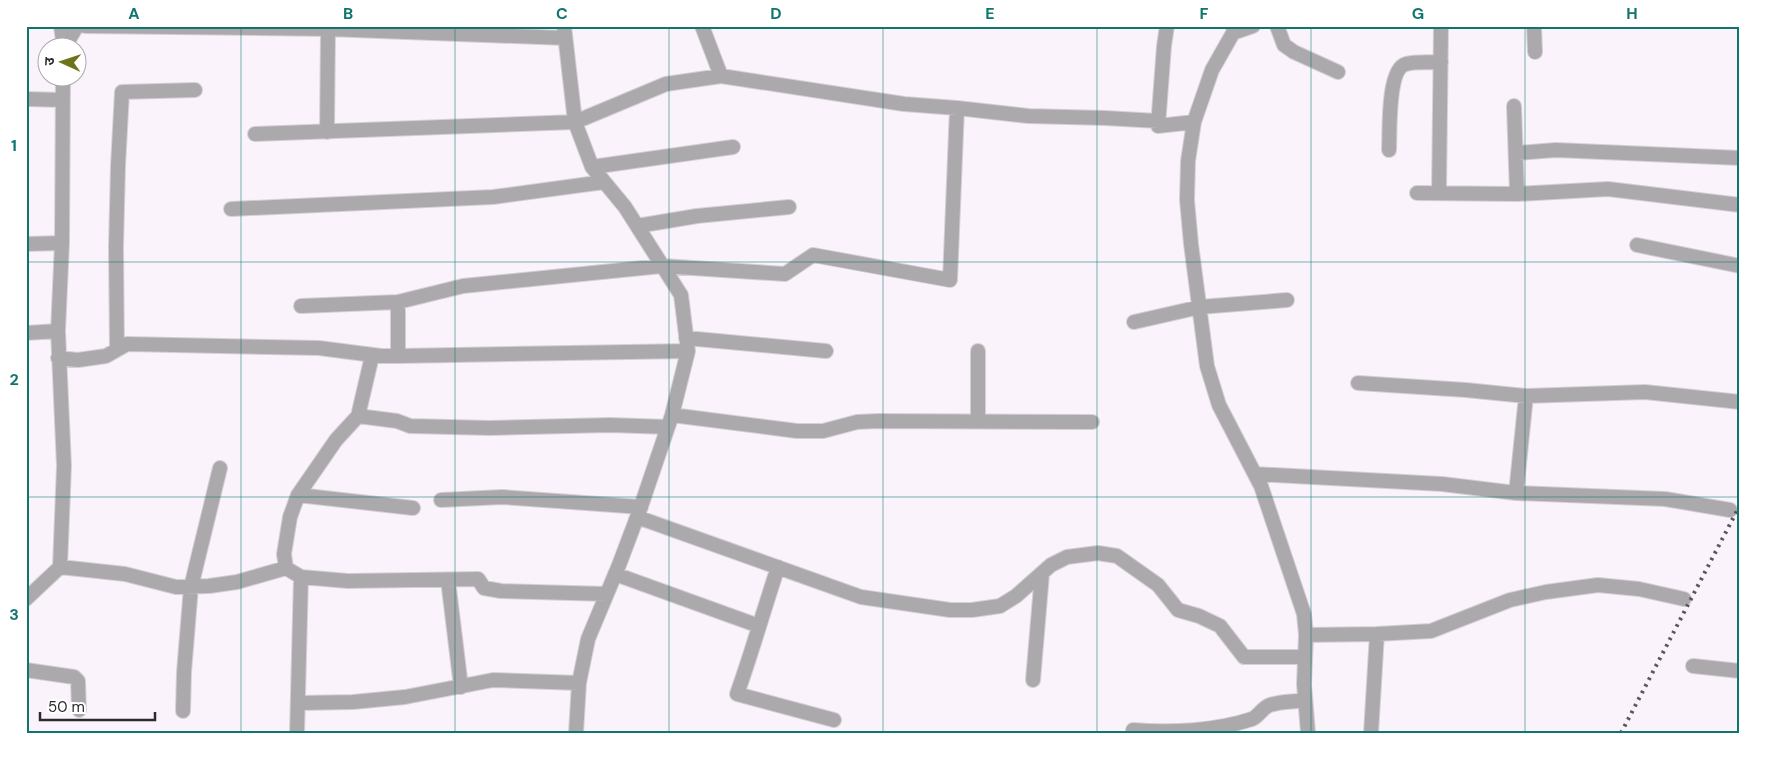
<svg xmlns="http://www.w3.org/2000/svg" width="1766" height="759" viewBox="0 0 1766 759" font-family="'DM Sans','Noto Sans Devanagari',sans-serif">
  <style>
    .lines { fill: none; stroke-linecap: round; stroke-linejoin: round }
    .minor-casing { stroke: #d5cfd6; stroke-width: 16 }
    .minor { stroke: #aca9ac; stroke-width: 14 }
    .rail { stroke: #595559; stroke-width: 4; stroke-dasharray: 2.5 5; stroke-linecap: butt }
    .grid { fill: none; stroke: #0f766e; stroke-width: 1; stroke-opacity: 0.55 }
    .neatline { fill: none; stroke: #0f766e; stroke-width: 2 }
    .grid-label { font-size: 16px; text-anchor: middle; font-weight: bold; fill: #0f766e }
  </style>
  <rect width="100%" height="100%" fill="#faf3fb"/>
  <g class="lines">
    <g class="minor-casing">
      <path id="minor" d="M61,26l3,22
        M85,26l243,3 237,9
        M564,26l11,96 17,45 33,40 56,88 7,56 -16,64 -33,97 -20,53 -31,74 -9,44 -3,50
        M702,26l19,50
        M1167,26l-3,20 -6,80 36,-4
        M1234,26l-1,7 -21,37 -18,52 -6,39 -1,39 4,44 16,122 12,39 42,81 43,128 2,21 -2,49 4,49
        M1277,26l7,19 10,7 44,20
        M1534,26l1,26
        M1233,33l20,-7
        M64,48l13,-22
        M26,99l36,1
        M1514,106l3,88
        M327,132l1,-103
        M255,134l320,-12 91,-38 55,-8 183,28 53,4 71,8 77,2 53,3
        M1389,150c1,-17 -2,-81 17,-86 10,-3 24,-1 35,-2
        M1517,153l39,-3 184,8
        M592,167l141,-20
        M1439,192l2,-166
        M1417,193l100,1 91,-5 132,16
        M231,209l262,-12 111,-15
        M637,226l60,-10 92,-9
        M26,244l36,-1
        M1637,245l103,21
        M301,306l97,-4 65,-16 199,-20 123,8 28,-19 137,25 7,-172
        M1134,322l66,-15 87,-7
        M26,333l32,-2
        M686,338l140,13
        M117,349l-1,-102 2,-81 4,-74 73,-2
        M398,356l290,-5
        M58,358l20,2 28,-4 21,-12 192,4 62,8
        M1358,383l108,7 60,6 119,-4 95,10
        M672,415l125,16h26l34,-9 21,-1 214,1
        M358,416l39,5 13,5 80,2 120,-3 58,2
        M978,421v-70
        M1255,474l187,10 74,9 149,6 65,11
        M1516,493l10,-97
        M298,495l115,13
        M441,500l61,-3 139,10
        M637,517l224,80 89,13h22l28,-4 16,-10 35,-31 16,-8 31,-4 19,3 41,29 20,25 21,6 21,10 24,31h61
        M60,567l65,7 51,13 33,-1 28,-4 49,-14
        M778,567c-14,42 -26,85 -41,127l97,26
        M615,574l144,52
        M301,577l47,4 130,-2 6,9 17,3 106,3
        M448,580l13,107
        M26,599l34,-32 4,-101 -6,-135 4,-88 1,-165
        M1306,635l71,-1 54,-3 79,-31 36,-8 52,-7 41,4 45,10
        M1693,666l47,5
        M26,670l48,7 4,4 1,29
        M1033,680l9,-106
        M299,703l54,-1 52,-5 88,-17 86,3
        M183,711l1,-39 7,-85 29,-119
        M1133,730c38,3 83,1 119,-11 7,-3 11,-12 18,-14 11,-4 24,-3 35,-5
        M297,733l4,-156 -15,-9 -2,-14 6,-37 8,-22 38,-55 22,-24 14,-60h26v-54
        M1371,733l6,-99"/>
    </g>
    <use href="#minor" class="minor"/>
    <path class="rail" d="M1621,733l119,-228"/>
  </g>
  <path class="grid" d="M241,26v707M455,26v707M669,26v707M883,26v707M1097,26v707M1311,26v707M1525,26v707M26,262h1714M26,497h1714"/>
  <rect width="1766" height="759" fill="none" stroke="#ffffff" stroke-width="55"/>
  <g transform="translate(62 62) rotate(273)"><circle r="24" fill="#ffffff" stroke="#abaaab"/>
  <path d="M0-4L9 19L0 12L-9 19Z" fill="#6e7219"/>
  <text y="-8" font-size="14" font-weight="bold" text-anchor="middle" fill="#2d2a2d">उ</text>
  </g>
  <path d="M40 712v8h115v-8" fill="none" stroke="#2d2a2d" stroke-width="2.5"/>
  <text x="48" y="712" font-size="15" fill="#2d2a2d" stroke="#ffffff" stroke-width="4" paint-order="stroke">50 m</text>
  <rect x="28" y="28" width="1710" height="704" class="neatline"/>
  <g class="grid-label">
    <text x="134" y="19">A</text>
    <text x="348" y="19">B</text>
    <text x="562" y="19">C</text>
    <text x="776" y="19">D</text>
    <text x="990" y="19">E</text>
    <text x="1204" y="19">F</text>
    <text x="1418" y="19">G</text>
    <text x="1632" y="19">H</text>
    <text x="14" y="151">1</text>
    <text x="14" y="385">2</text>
    <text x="14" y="620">3</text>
  </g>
</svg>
